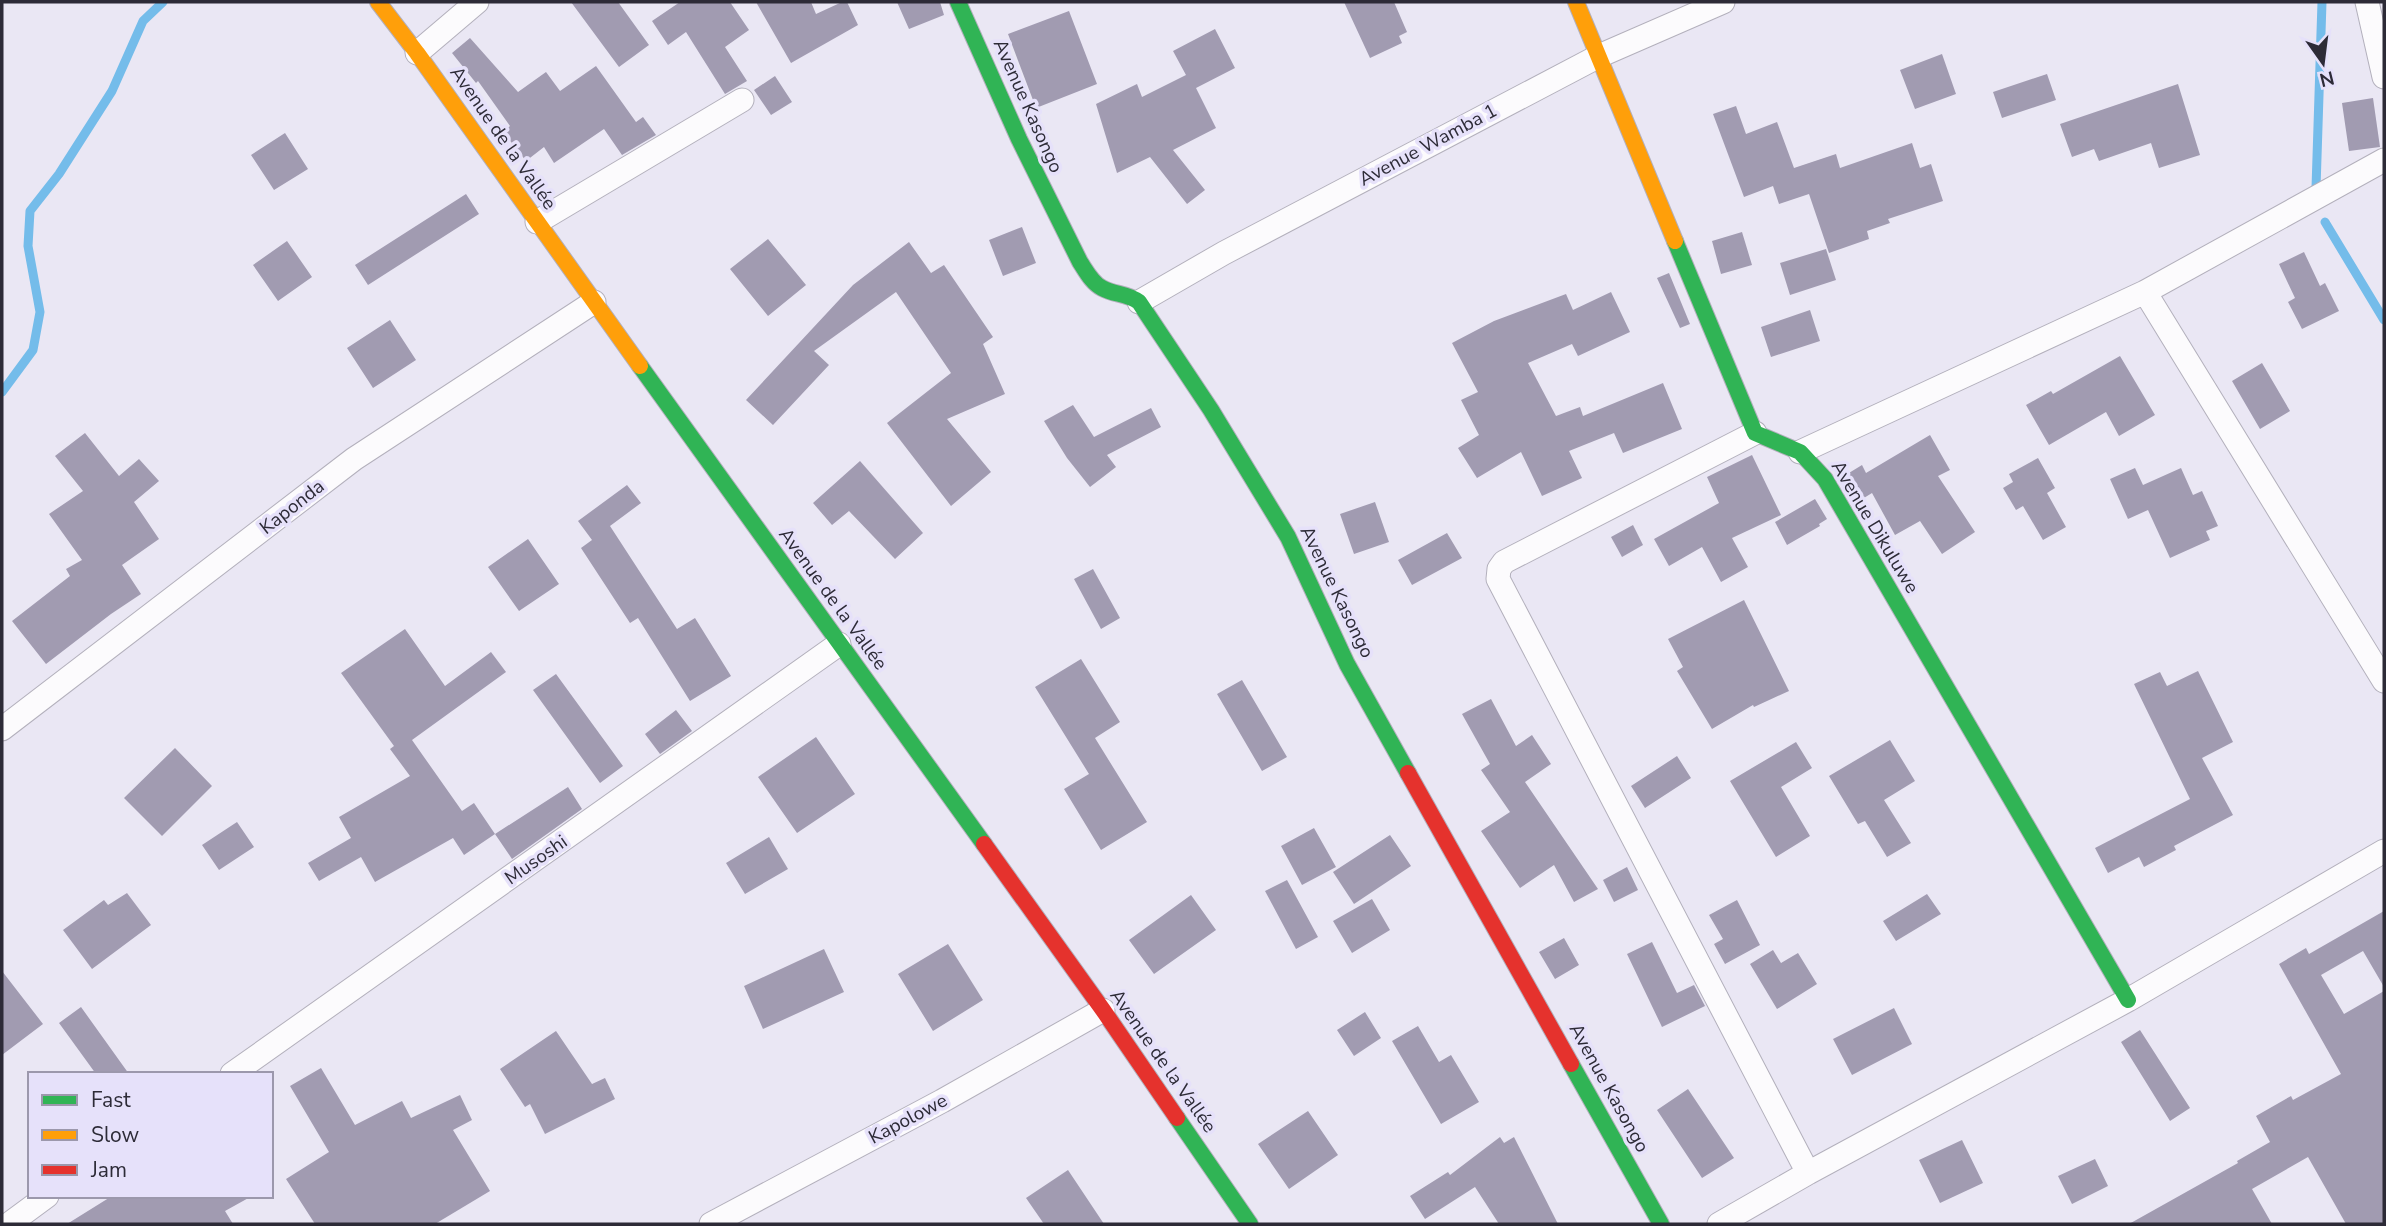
<svg xmlns="http://www.w3.org/2000/svg" width="2386" height="1226" viewBox="0 0 2386 1226" font-family="'Nunito Sans',sans-serif">
  <style>
    .lines { fill: none; stroke-linecap: round; stroke-linejoin: round }
    .stream { stroke: #74bcea; stroke-width: 9 }
    .building { fill: #a19bb1 }
    .street-casing { stroke: #b3b0bc; stroke-width: 25 }
    .fast-casing { stroke: #b3b0bc; stroke-width: 18 }
    .slow-casing { stroke: #b3b0bc; stroke-width: 18 }
    .jam-casing { stroke: #b3b0bc; stroke-width: 18 }
    .street { stroke: #fcfbfd; stroke-width: 23 }
    .fast { stroke: #30b455; stroke-width: 16 }
    .slow { stroke: #ff9f0a; stroke-width: 16 }
    .jam { stroke: #e5322d; stroke-width: 16 }
    .labels { text-anchor: middle; dominant-baseline: central; stroke-width: 7; stroke-linejoin: round; paint-order: stroke }
    .street-label { font-size: 19px; fill: #2d2b37; stroke: #e6e1fa }
  </style>
  <rect width="100%" height="100%" fill="#eae7f4"/>
  <g class="lines">
    <path class="stream" d="M2316,188l6,-186
      M2325,222l59,98
      M2,392l31,-42 7,-38 -12,-66 2,-35 29,-37 53,-83 31,-70 20,-19"/>
  </g>
  <path class="building" d="M571,2h47l31,43 -30,22z
    M680,2h50l19,28 -24,17 22,34 -22,13 -39,-62 -18,13 -16,-24z
    M756,2h55l5,12 26,-12h5l11,23 -67,38z
    M897,2h43l4,13 -35,14z
    M1344,2h50l13,30 -8,4 3,7 -32,15z
    M1069,11l28,73 -61,24 -28,-74z
    M1215,29l20,39 -39,20 20,40 -43,22 32,40 -18,14 -37,-47 -33,16 -21,-69 41,-20 5,13 44,-22 -13,-24z
    M470,38l48,54 28,-20 14,19 36,-25 40,56 7,-5 13,18 -34,20 -18,-26 -50,34 -10,-16 -18,14 -23,-29 7,-6 -32,-45 -2,2 -24,-30z
    M1942,54l14,40 -41,15 -15,-39z
    M2047,74l9,26 -54,18 -9,-26z
    M775,76l17,26 -21,13 -17,-25z
    M2178,84l22,71 -41,13 -8,-25 -52,18 -5,-12 -22,8 -12,-33z
    M2373,98l7,49 -31,4 -7,-48z
    M1736,106l10,28 31,-12 17,46 42,-14 4,14 72,-25 8,25 11,-4 12,37 -55,18 2,4 -23,8 2,8 -40,14 -20,-59 -30,10 -6,-18 -29,11 -31,-83z
    M285,133l23,36 -34,21 -23,-35z
    M466,194l13,20 -111,71 -13,-20z
    M1022,227l14,36 -33,13 -14,-36z
    M1742,232l10,33 -31,9 -9,-33z
    M768,239l38,46 -38,31 -38,-47z
    M287,241l25,36 -34,24 -25,-36z
    M909,242l22,31 13,-8 49,72 -10,7 22,50 -58,25 44,53 -40,34 -64,-83 64,-50 -55,-81 -82,59 15,14 -56,60 -27,-25 107,-115z
    M1826,249l10,31 -46,15 -10,-32z
    M2304,252l16,34 5,-3 14,28 -37,18 -14,-27 7,-4 -16,-34z
    M1669,273l21,51 -10,4 -23,-50z
    M1611,292l19,40 -52,24 -6,-12 -44,19 28,53 24,-9 3,9 80,-33 19,46 -59,24 -9,-20 -45,18 13,27 -40,18 -21,-44 -44,26 -19,-30 21,-13 -18,-35 17,-8 -26,-49 42,-22 72,-27 7,16z
    M1810,310l10,31 -49,16 -10,-30z
    M390,320l26,40 -43,28 -26,-40z
    M2120,356l35,59 -36,21 -13,-24 -57,33 -23,-40 25,-14 2,3z
    M2262,363l28,48 -30,18 -28,-48z
    M1073,405l21,32 57,-29 10,19 -54,28 9,12 -26,20 -23,-29 -23,-37z
    M85,433l34,43 20,-17 20,22 -25,21 25,37 -37,26 19,29 -30,20 -65,50 -34,-43 58,-45 -4,-7 16,-9 -33,-46 34,-23 -28,-35z
    M1930,435l20,35 -12,6 37,56 -33,22 -22,-33 -25,14 -23,-42 -13,8 -15,-25 18,-11 4,8z
    M1752,455l29,60 -49,23 16,29 -27,15 -19,-35 -33,19 -15,-27 65,-36 -12,-26z
    M2038,458l17,30 -8,5 19,34 -23,13 -20,-34 -7,4 -13,-22 10,-6 -4,-8z
    M860,461l63,72 -28,26 -46,-48 -17,14 -19,-22z
    M2135,468l8,17 38,-17 12,27 9,-4 16,35 -12,5 4,9 -40,18 -22,-48 -20,9 -18,-40z
    M627,485l14,18 -31,23 67,103 18,-11 36,58 -41,25 -52,-83 -8,5 -49,-75 11,-8 -14,-19z
    M1815,499l12,20 -8,5 1,2 -33,19 -12,-23z
    M1375,502l14,40 -35,12 -14,-40z
    M1633,525l10,20 -21,12 -11,-20z
    M1447,533l15,25 -50,27 -14,-25z
    M528,539l31,45 -40,27 -31,-44z
    M1093,569l27,49 -19,11 -27,-50z
    M1744,600l45,91 -35,16 -1,-2 -41,24 -35,-58 6,-4 -15,-28z
    M405,629l40,57 46,-34 15,20 -94,68 50,71 12,-8 21,31 -31,21 -11,-17 -78,44 -14,-25 -42,24 -11,-18 43,-25 -12,-21 71,-41 -20,-27 4,-3 -53,-73z
    M1081,659l39,63 -25,16 52,84 -46,28 -37,-61 25,-15 -54,-87z
    M2198,671l35,71 -31,16 31,57 -59,31 2,4 -32,17 -5,-10 -31,16 -13,-25 95,-49 -56,-115 26,-12 7,14z
    M556,674l67,92 -23,17 -67,-93z
    M1242,680l45,77 -25,14 -45,-77z
    M1491,699l25,47 16,-11 19,29 -26,18 73,107 -24,13 -20,-37 -34,23 -39,-57 29,-19 -29,-42 9,-6 -28,-50z
    M676,710l16,21 -32,23 -15,-20z
    M816,737l39,57 -58,39 -39,-56z
    M1890,740l25,41 -31,19 27,43 -24,14 -22,-36 -7,3 -29,-48z
    M1796,742l16,26 -31,19 29,49 -34,21 -46,-76z
    M175,748l37,38 -50,50 -38,-38z
    M1677,756l14,22 -46,30 -14,-22z
    M568,787l14,22 -70,50 -17,-25z
    M237,822l17,25 -35,23 -17,-25z
    M1314,828l22,39 -34,18 -21,-39z
    M1390,835l21,31 -57,38 -21,-32z
    M769,837l19,32 -43,25 -19,-31z
    M1627,867l11,23 -24,12 -11,-22z
    M1287,880l31,57 -22,12 -31,-58z
    M127,893l24,32 -59,44 -29,-39 41,-30 4,5z
    M1927,894l14,20 -45,27 -13,-20z
    M1191,895l25,35 -62,44 -25,-34z
    M1372,899l18,31 -38,23 -19,-32z
    M1737,900l23,45 -35,19 -11,-20 9,-5 -14,-24z
    M2384,911v76l-21,-36 -42,24 23,39 40,-23v233h-38l-38,-67 -56,32 20,35h-143l109,-61 -1,-2 33,-19 -14,-26 35,-20 2,4 48,-26 -62,-110 27,-16 3,6z
    M1564,938l15,27 -24,14 -16,-27z
    M1652,942l25,51 17,-8 11,21 -43,21 -35,-73z
    M948,944l35,56 -50,31 -35,-57z
    M824,949l20,43 -81,37 -19,-43z
    M1773,950l8,13 17,-10 19,31 -40,25 -27,-45z
    M2,971l41,53 -41,31z
    M81,1007l48,67h-33l-37,-51z
    M1894,1008l18,36 -60,31 -19,-36z
    M1365,1012l16,26 -27,18 -17,-26z
    M1418,1026l21,36 12,-7 28,47 -38,22 -49,-83z
    M2140,1030l50,78 -20,13 -49,-79z
    M556,1031l36,53 13,-6 10,21 -70,35 -15,-30 -5,3 -25,-38z
    M321,1068l34,57 47,-24 9,17 49,-23 12,25 -19,10 37,61 -55,33h-120l-29,-45 43,-27 -39,-66z
    M1688,1089l46,69 -32,20 -45,-68z
    M1308,1111l30,44 -49,34 -31,-45z
    M1500,1137l4,6 10,-6 44,87h-59l-24,-37 -50,32 -15,-23 38,-24 2,3z
    M1962,1140l21,43 -43,20 -21,-43z
    M2095,1159l13,27 -36,18 -14,-28z
    M1068,1170l36,54h-60l-18,-26z
    M112,1196h140l-27,15 8,13h-166z"/>
  <g class="lines">
    <g class="street-casing">
      <path id="street" d="M2367,2l17,75
        M417,53l60,-51
        M537,222l205,-122
        M2145,292l239,389
        M1139,302l85,-49 375,-197 124,-54
        M1755,433l-251,129 -5,7 -1,10 310,594
        M1800,452l345,-160 239,-132
        M2,729l352,-270 240,-157
        M232,1074l607,-430
        M9,1224l38,-28
        M711,1224l231,-123 161,-91
        M1719,1224l89,-51 320,-173 256,-149"/>
    </g>
    <g class="fast-casing">
      <path id="fast" d="M958,2l61,137 61,123c6,9 12,21 22,26 12,7 25,5 37,14l72,108 77,127 59,127 61,109
        M1675,241l80,192 45,19 25,27 303,521
        M640,366l344,478
        M1571,1064l90,160
        M1177,1118l73,106"/>
    </g>
    <g class="slow-casing">
      <path id="slow" d="M378,2l39,51 223,313
        M1576,2l99,239"/>
    </g>
    <g class="jam-casing">
      <path id="jam" d="M1408,773l163,291
        M984,844l119,166 74,108"/>
    </g>
    <use href="#street" class="street"/>
    <use href="#fast" class="fast"/>
    <use href="#slow" class="slow"/>
    <use href="#jam" class="jam"/>
  </g>
  <g class="labels">
    <g class="street-label">
      <text transform="translate(1028 106) rotate(66)">Avenue Kasongo</text>
      <text transform="translate(503 138) rotate(55)">Avenue de la Vallée</text>
      <text transform="translate(1428 145) rotate(-28)">Avenue Wamba 1</text>
      <text transform="translate(292 507) rotate(-38)">Kaponda</text>
      <text transform="translate(1875 527) rotate(59)">Avenue Dikuluwe</text>
      <text transform="translate(1337 592) rotate(64)">Avenue Kasongo</text>
      <text transform="translate(833 599) rotate(54)">Avenue de la Vallée</text>
      <text transform="translate(536 860) rotate(-35)">Musoshi</text>
      <text transform="translate(1163 1061) rotate(55)">Avenue de la Vallée</text>
      <text transform="translate(1609 1088) rotate(61)">Avenue Kasongo</text>
      <text transform="translate(908 1119) rotate(-28)">Kapolowe</text>
    </g>
  </g>
  <rect width="2386" height="1226" fill="none" stroke="#2d2b37" stroke-width="7"/>
  <rect x="28" y="1072" width="245" height="126" fill="#e6e1fa" stroke="#9c98ac" stroke-width="2"/>
  <rect x="42" y="1095" width="35" height="10" fill="#30b455" stroke="#9c98ac" stroke-width="2"/>
  <text x="91" y="1107" font-size="21" fill="#2d2b37">Fast</text>
  <rect x="42" y="1130" width="35" height="10" fill="#ff9f0a" stroke="#9c98ac" stroke-width="2"/>
  <text x="91" y="1142" font-size="21" fill="#2d2b37">Slow</text>
  <rect x="42" y="1165" width="35" height="10" fill="#e5322d" stroke="#9c98ac" stroke-width="2"/>
  <text x="91" y="1177" font-size="21" fill="#2d2b37">Jam</text>
  <g transform="translate(2323 63) rotate(166)" stroke="#e6e1fa" stroke-width="5" paint-order="stroke">
  <path d="M0-5L12 26L0 18L-12 26Z" fill="#2d2b37"/>
  <text y="-10" font-size="19" font-weight="bold" text-anchor="middle" fill="#2d2b37">N</text>
  </g>
</svg>
